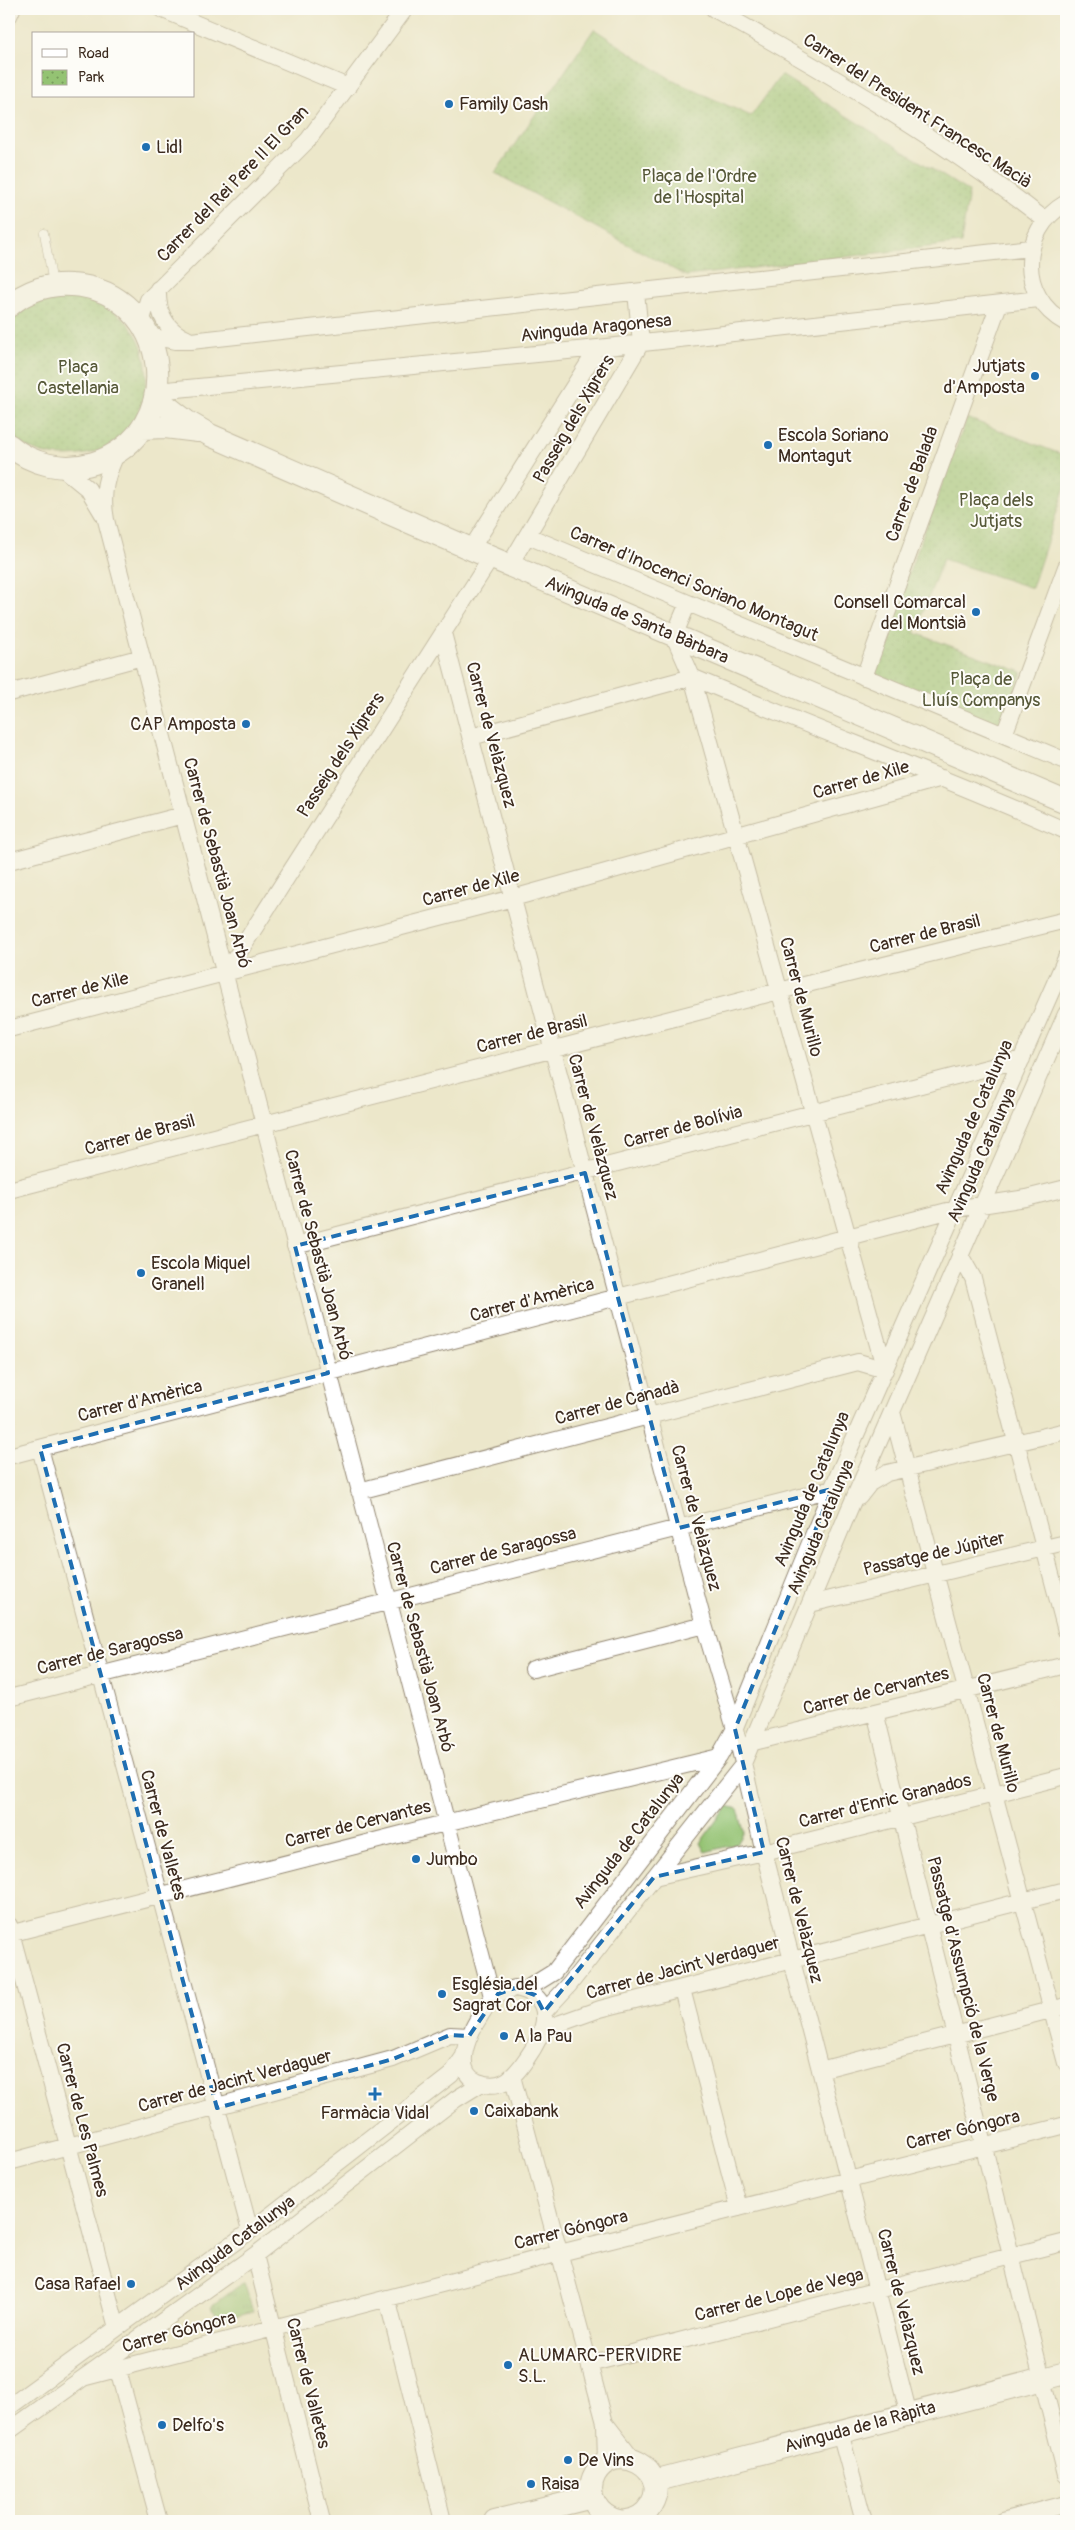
<svg xmlns="http://www.w3.org/2000/svg" width="1075" height="2530" viewBox="0 0 1075 2530" font-family="Pangolin,sans-serif">
  <style>
    .grass { fill: url(#grass-tufts); stroke: #687648 }
    .park { fill: url(#park-dots); stroke: #687648 }
    .garden { fill: #94c373; stroke: #687648 }
    .lines { fill: none; stroke-linecap: round; stroke-linejoin: round }
    .lane-casing { stroke: #948874; stroke-width: 9 }
    .street-casing { stroke: #948874; stroke-width: 18 }
    .secondary-casing { stroke: #948874; stroke-width: 24 }
    .lane { stroke: #fff; stroke-width: 8 }
    .street { stroke: #fff; stroke-width: 16 }
    .secondary { stroke: #fff; stroke-width: 22 }
    .marked { fill: none; stroke: #1f6fb2; stroke-width: 4; stroke-dasharray: 10 6; stroke-linejoin: round }
    .poi-dot { fill: #1f6fb2; stroke: #fdfcf7; stroke-width: 2 }
    .labels { text-anchor: middle; dominant-baseline: central; stroke-width: 4; stroke-linejoin: round; paint-order: stroke }
    .poi-label { font-size: 18px; fill: #3b2a1e; stroke: #fdfcf7; text-anchor: start }
    .street-label { font-size: 18px; fill: #3b2a1e; stroke: #fdfcf7 }
    .park-label { font-size: 18px; fill: #565838; stroke: #fdfcf7 }
  </style>
  <defs>
    <pattern id="grass-tufts" width="24" height="20" patternUnits="userSpaceOnUse" patternTransform="scale(1.25)"><rect width="24" height="20" fill="#94c373"/><path d="M3 7l-1-3M5 7V3M7 7l1-3M15 17l-1-3M17 17v-4M19 17l1-3" fill="none" stroke="#7a9f5e"/></pattern>
    <pattern id="park-dots" width="8" height="8" patternUnits="userSpaceOnUse" patternTransform="scale(1.25)"><rect width="8" height="8" fill="#94c373"/><path d="M2 2h.1M6 6h.1" fill="none" stroke="#7a9f5e" stroke-width="1.8" stroke-linecap="round"/></pattern>
  </defs>
  <rect width="100%" height="100%" fill="#fdfcf7"/>
  <filter id="ink" filterUnits="userSpaceOnUse"><feTurbulence type="fractalNoise" baseFrequency=".02" numOctaves="2"/><feDisplacementMap in="SourceGraphic" scale="10" xChannelSelector="R" yChannelSelector="G"/><feConvolveMatrix kernelMatrix="1 2 1 2 8 2 1 2 1" color-interpolation-filters="sRGB"/></filter>
  <filter id="wash" filterUnits="userSpaceOnUse"><feTurbulence type="fractalNoise" baseFrequency=".0096" numOctaves="4" result="noise"/><feDisplacementMap in="SourceGraphic" scale="20" xChannelSelector="R" yChannelSelector="G"/><feGaussianBlur stdDeviation="1.12" result="paint"/><feColorMatrix in="noise" values="0 0 0 0 0 0 0 0 0 0 0 0 0 0 0 0 0 1.4 0 .05"/><feComposite in="paint" operator="in"/></filter>
  <g filter="url(#wash)">
    <rect width="100%" height="100%" fill="#ece7cb"/>
    <path class="grass" d="M244,2282l9,29 -34,9 -7,-14z"/>
    <path class="park" d="M594,29l80,52 77,35 30,-41 188,117 -8,51 -275,33 -191,-103z
      M70,296c17,4 32,7 46,17 42,29 39,97 1,127 -15,13 -35,16 -54,16 -19,0 -41,-8 -54,-23v-111c18,-18 36,-23 61,-26z
      M967,418l99,38v28l-34,104 -89,-29 -28,74 107,39 -20,58 -132,-54z"/>
    <path class="garden" d="M727,1806l11,3 6,23 -7,12 -32,8 -5,-9z"/>
  </g>
  <g filter="url(#ink)">
    <g class="lines">
      <g class="lane-casing">
        <path id="lane" d="M44,233l9,51"/>
      </g>
      <g class="street-casing">
        <path id="street" d="M161,9l187,78
          M714,9c114,64 228,130 331,211
          M9,16l3,-7
          M1066,203c-47,27 -49,94 0,120
          M158,289c-1,23 7,41 29,50
          M636,292l5,51
          M141,323l7,-23 160,-160 97,-131
          M149,336l26,5h16l840,-93
          M157,391l441,-43 441,-49
          M118,451c-12,23 -17,43 -12,69l387,1480
          M61,467l27,22 15,25
          M528,536l538,225
          M471,549l127,-201
          M509,566l132,-223
          M688,603l-14,33 18,41 193,693
          M443,633l261,992 31,104 29,123 145,563
          M692,677c124,53 251,99 374,154
          M864,677l135,-373
          M9,693l133,-36
          M1004,735l62,-168
          M471,737l221,-60
          M9,861l174,-46
          M225,974l266,-416
          M9,1029l504,-131 429,-120
          M9,1190l770,-199 287,-71
          M295,1246l727,-187
          M960,1255l13,23 93,353
          M892,1412l174,651
          M40,1448l210,783
          M9,1456l946,-247 71,-11 40,-10
          M359,1491l499,-129 27,8
          M859,1497l11,-14 17,-10 179,-42
          M810,1604l256,-61
          M533,1669l171,-44
          M9,1698l823,-209
          M875,1712l191,763
          M754,1742l312,-77
          M654,1877l110,-25 302,-76
          M9,1925l108,403
          M9,1934l436,-111 274,-66
          M515,1988c43,8 31,43 12,70 -6,9 -13,19 -23,24 -8,4 -18,3 -26,0 -34,-13 2,-73 19,-87 5,-4 12,-5 18,-7z
          M682,1989l57,219
          M525,1990l29,-18 165,-215 14,-25 99,-243 234,-531
          M544,2012l25,-27 173,-219 107,-256 217,-496
          M544,2029l56,-20 466,-119
          M820,2070l246,-64
          M512,2076l93,347 1,40
          M9,2162l384,-103 57,-24 19,1
          M255,2255l67,266
          M387,2298l56,223
          M115,2359l44,162
          M589,2364l477,-122
          M86,2377l474,-124 506,-128
          M9,2407l241,-176 201,-156 13,-19
          M605,2423l28,36
          M9,2431l246,-176 201,-156 26,-16
          M840,2432l24,89
          M1002,2521l64,-17"/>
      </g>
      <g class="secondary-casing">
        <path id="secondary" d="M9,306c17,-15 40,-23 63,-21 100,6 118,147 22,178 -30,9 -62,2 -85,-18
          M155,397l31,24 24,14 261,114 595,253
          M142,428l23,-1 33,4
          M654,2481l412,-108
          M495,2521l97,-24
          M619,2521c-21,-4 -35,-27 -24,-47 21,-36 77,-4 56,31 -6,10 -15,15 -25,16"/>
      </g>
      <use href="#lane" class="lane"/>
      <use href="#street" class="street"/>
      <use href="#secondary" class="secondary"/>
    </g>
  </g>
  <path d="M0 0H1075V2530H0ZM585,1173l94,355 153,-39 -97,240 29,123 -110,25 -110,135 -9,-17 -20,-7 -17,6 -29,42 -19,-1 -57,24 -176,49 -177,-660 288,-75 -33,-127z" fill="#ece7cb" fill-opacity=".55" fill-rule="evenodd"/>
  <path class="marked" d="M585,1173l94,355 153,-39 -97,240 29,123 -110,25 -110,135 -9,-17 -20,-7 -17,6 -29,42 -19,-1 -57,24 -176,49 -177,-660 288,-75 -33,-127z"/>
  <g class="poi-dot">
    <circle cx="449" cy="104" r="5"/>
    <circle cx="146" cy="147" r="5"/>
    <circle cx="1035" cy="376" r="5"/>
    <circle cx="768" cy="445" r="5"/>
    <circle cx="976" cy="612" r="5"/>
    <circle cx="246" cy="724" r="5"/>
    <circle cx="141" cy="1273" r="5"/>
    <circle cx="416" cy="1859" r="5"/>
    <circle cx="442" cy="1994" r="5"/>
    <circle cx="504" cy="2036" r="5"/>
    <path d="M372.5 2086.5h5v5h5v5h-5v5h-5v-5h-5v-5h5z"/>
    <circle cx="474" cy="2111" r="5"/>
    <circle cx="131" cy="2284" r="5"/>
    <circle cx="508" cy="2365" r="5"/>
    <circle cx="162" cy="2425" r="5"/>
    <circle cx="568" cy="2460" r="5"/>
    <circle cx="531" cy="2484" r="5"/>
  </g>
  <g class="labels">
    <g class="poi-label">
      <text x="459" y="104">Family Cash</text>
      <text x="156" y="147">Lidl</text>
      <text x="1025" y="366" text-anchor="end">Jutjats<tspan x="1025" dy="21">d'Amposta</tspan></text>
      <text x="778" y="435">Escola Soriano<tspan x="778" dy="21">Montagut</tspan></text>
      <text x="966" y="602" text-anchor="end">Consell Comarcal<tspan x="966" dy="21">del Montsià</tspan></text>
      <text x="236" y="724" text-anchor="end">CAP Amposta</text>
      <text x="151" y="1263">Escola Miquel<tspan x="151" dy="21">Granell</tspan></text>
      <text x="426" y="1859">Jumbo</text>
      <text x="452" y="1984">Església del<tspan x="452" dy="21">Sagrat Cor</tspan></text>
      <text x="514" y="2036">A la Pau</text>
      <text x="484" y="2111">Caixabank</text>
      <text x="375" y="2113" text-anchor="middle">Farmàcia Vidal</text>
      <text x="121" y="2284" text-anchor="end">Casa Rafael</text>
      <text x="518" y="2355">ALUMARC-PERVIDRE<tspan x="518" dy="21">S.L.</tspan></text>
      <text x="172" y="2425">Delfo's</text>
      <text x="578" y="2460">De Vins</text>
      <text x="541" y="2484">Raisa</text>
    </g>
    <g class="street-label">
      <text transform="translate(917 111) rotate(33)">Carrer del President Francesc Macià</text>
      <text transform="translate(233 184) rotate(-46)">Carrer del Rei Pere II El Gran</text>
      <text transform="translate(596 328) rotate(-6)">Avinguda Aragonesa</text>
      <text transform="translate(574 419) rotate(-60)">Passeig dels Xiprers</text>
      <text transform="translate(912 484) rotate(-70)">Carrer de Balada</text>
      <text transform="translate(694 584) rotate(23)">Carrer d'Inocenci Soriano Montagut</text>
      <text transform="translate(637 620) rotate(23)">Avinguda de Santa Bàrbara</text>
      <text transform="translate(491 735) rotate(75)">Carrer de Velàzquez</text>
      <text transform="translate(341 755) rotate(-57)">Passeig dels Xiprers</text>
      <text transform="translate(861 780) rotate(-16)">Carrer de Xile</text>
      <text transform="translate(217 863) rotate(75)">Carrer de Sebastià Joan Arbó</text>
      <text transform="translate(471 888) rotate(-15)">Carrer de Xile</text>
      <text transform="translate(925 934) rotate(-14)">Carrer de Brasil</text>
      <text transform="translate(80 990) rotate(-14)">Carrer de Xile</text>
      <text transform="translate(801 997) rotate(75)">Carrer de Murillo</text>
      <text transform="translate(532 1034) rotate(-14)">Carrer de Brasil</text>
      <text transform="translate(974 1117) rotate(-66)">Avinguda de Catalunya</text>
      <text transform="translate(593 1127) rotate(75)">Carrer de Velàzquez</text>
      <text transform="translate(683 1127) rotate(-15)">Carrer de Bolívia</text>
      <text transform="translate(140 1135) rotate(-15)">Carrer de Brasil</text>
      <text transform="translate(982 1155) rotate(-66)">Avinguda Catalunya</text>
      <text transform="translate(318 1255) rotate(75)">Carrer de Sebastià Joan Arbó</text>
      <text transform="translate(532 1300) rotate(-15)">Carrer d'Amèrica</text>
      <text transform="translate(140 1401) rotate(-14)">Carrer d'Amèrica</text>
      <text transform="translate(617 1403) rotate(-15)">Carrer de Canadà</text>
      <text transform="translate(812 1489) rotate(-67)">Avinguda de Catalunya</text>
      <text transform="translate(696 1518) rotate(75)">Carrer de Velàzquez</text>
      <text transform="translate(821 1527) rotate(-67)">Avinguda Catalunya</text>
      <text transform="translate(503 1551) rotate(-14)">Carrer de Saragossa</text>
      <text transform="translate(934 1554) rotate(-13)">Passatge de Júpiter</text>
      <text transform="translate(420 1647) rotate(75)">Carrer de Sebastià Joan Arbó</text>
      <text transform="translate(110 1651) rotate(-14)">Carrer de Saragossa</text>
      <text transform="translate(876 1691) rotate(-14)">Carrer de Cervantes</text>
      <text transform="translate(998 1733) rotate(75)">Carrer de Murillo</text>
      <text transform="translate(885 1801) rotate(-14)">Carrer d'Enric Granados</text>
      <text transform="translate(358 1824) rotate(-14)">Carrer de Cervantes</text>
      <text transform="translate(163 1835) rotate(75)">Carrer de Valletes</text>
      <text transform="translate(629 1841) rotate(-52)">Avinguda de Catalunya</text>
      <text transform="translate(799 1910) rotate(76)">Carrer de Velàzquez</text>
      <text transform="translate(683 1968) rotate(-15)">Carrer de Jacint Verdaguer</text>
      <text transform="translate(963 1979) rotate(76)">Passatge d'Assumpció de la Verge</text>
      <text transform="translate(235 2081) rotate(-15)">Carrer de Jacint Verdaguer</text>
      <text transform="translate(82 2120) rotate(75)">Carrer de Les Palmes</text>
      <text transform="translate(963 2130) rotate(-14)">Carrer Góngora</text>
      <text transform="translate(571 2230) rotate(-14)">Carrer Góngora</text>
      <text transform="translate(235 2243) rotate(-37)">Avinguda Catalunya</text>
      <text transform="translate(779 2295) rotate(-14)">Carrer de Lope de Vega</text>
      <text transform="translate(901 2302) rotate(76)">Carrer de Velàzquez</text>
      <text transform="translate(179 2332) rotate(-15)">Carrer Góngora</text>
      <text transform="translate(308 2383) rotate(76)">Carrer de Valletes</text>
      <text transform="translate(860 2427) rotate(-15)">Avinguda de la Ràpita</text>
    </g>
    <g class="park-label">
      <text x="699" y="176">Plaça de l'Ordre<tspan x="699" dy="21">de l'Hospital</tspan></text>
      <text x="78" y="367">Plaça<tspan x="78" dy="21">Castellania</tspan></text>
      <text x="996" y="500">Plaça dels<tspan x="996" dy="21">Jutjats</tspan></text>
      <text x="981" y="679">Plaça de<tspan x="981" dy="21">Lluís Companys</tspan></text>
    </g>
  </g>
  <rect width="1075" height="2530" fill="none" stroke="#fdfcf7" stroke-width="30"/>
  <rect x="32" y="32" width="162" height="65" fill="#fdfcf7" stroke="#afa8a0"/>
  <rect x="42" y="49" width="25" height="8" fill="#ffffff" stroke="#afa8a0"/>
  <text x="78" y="58" font-size="15" fill="#3b2a1e">Road</text>
  <rect x="42" y="70" width="25" height="15" fill="url(#park-dots)" stroke="#afa8a0"/>
  <text x="78" y="82" font-size="15" fill="#3b2a1e">Park</text>
</svg>
